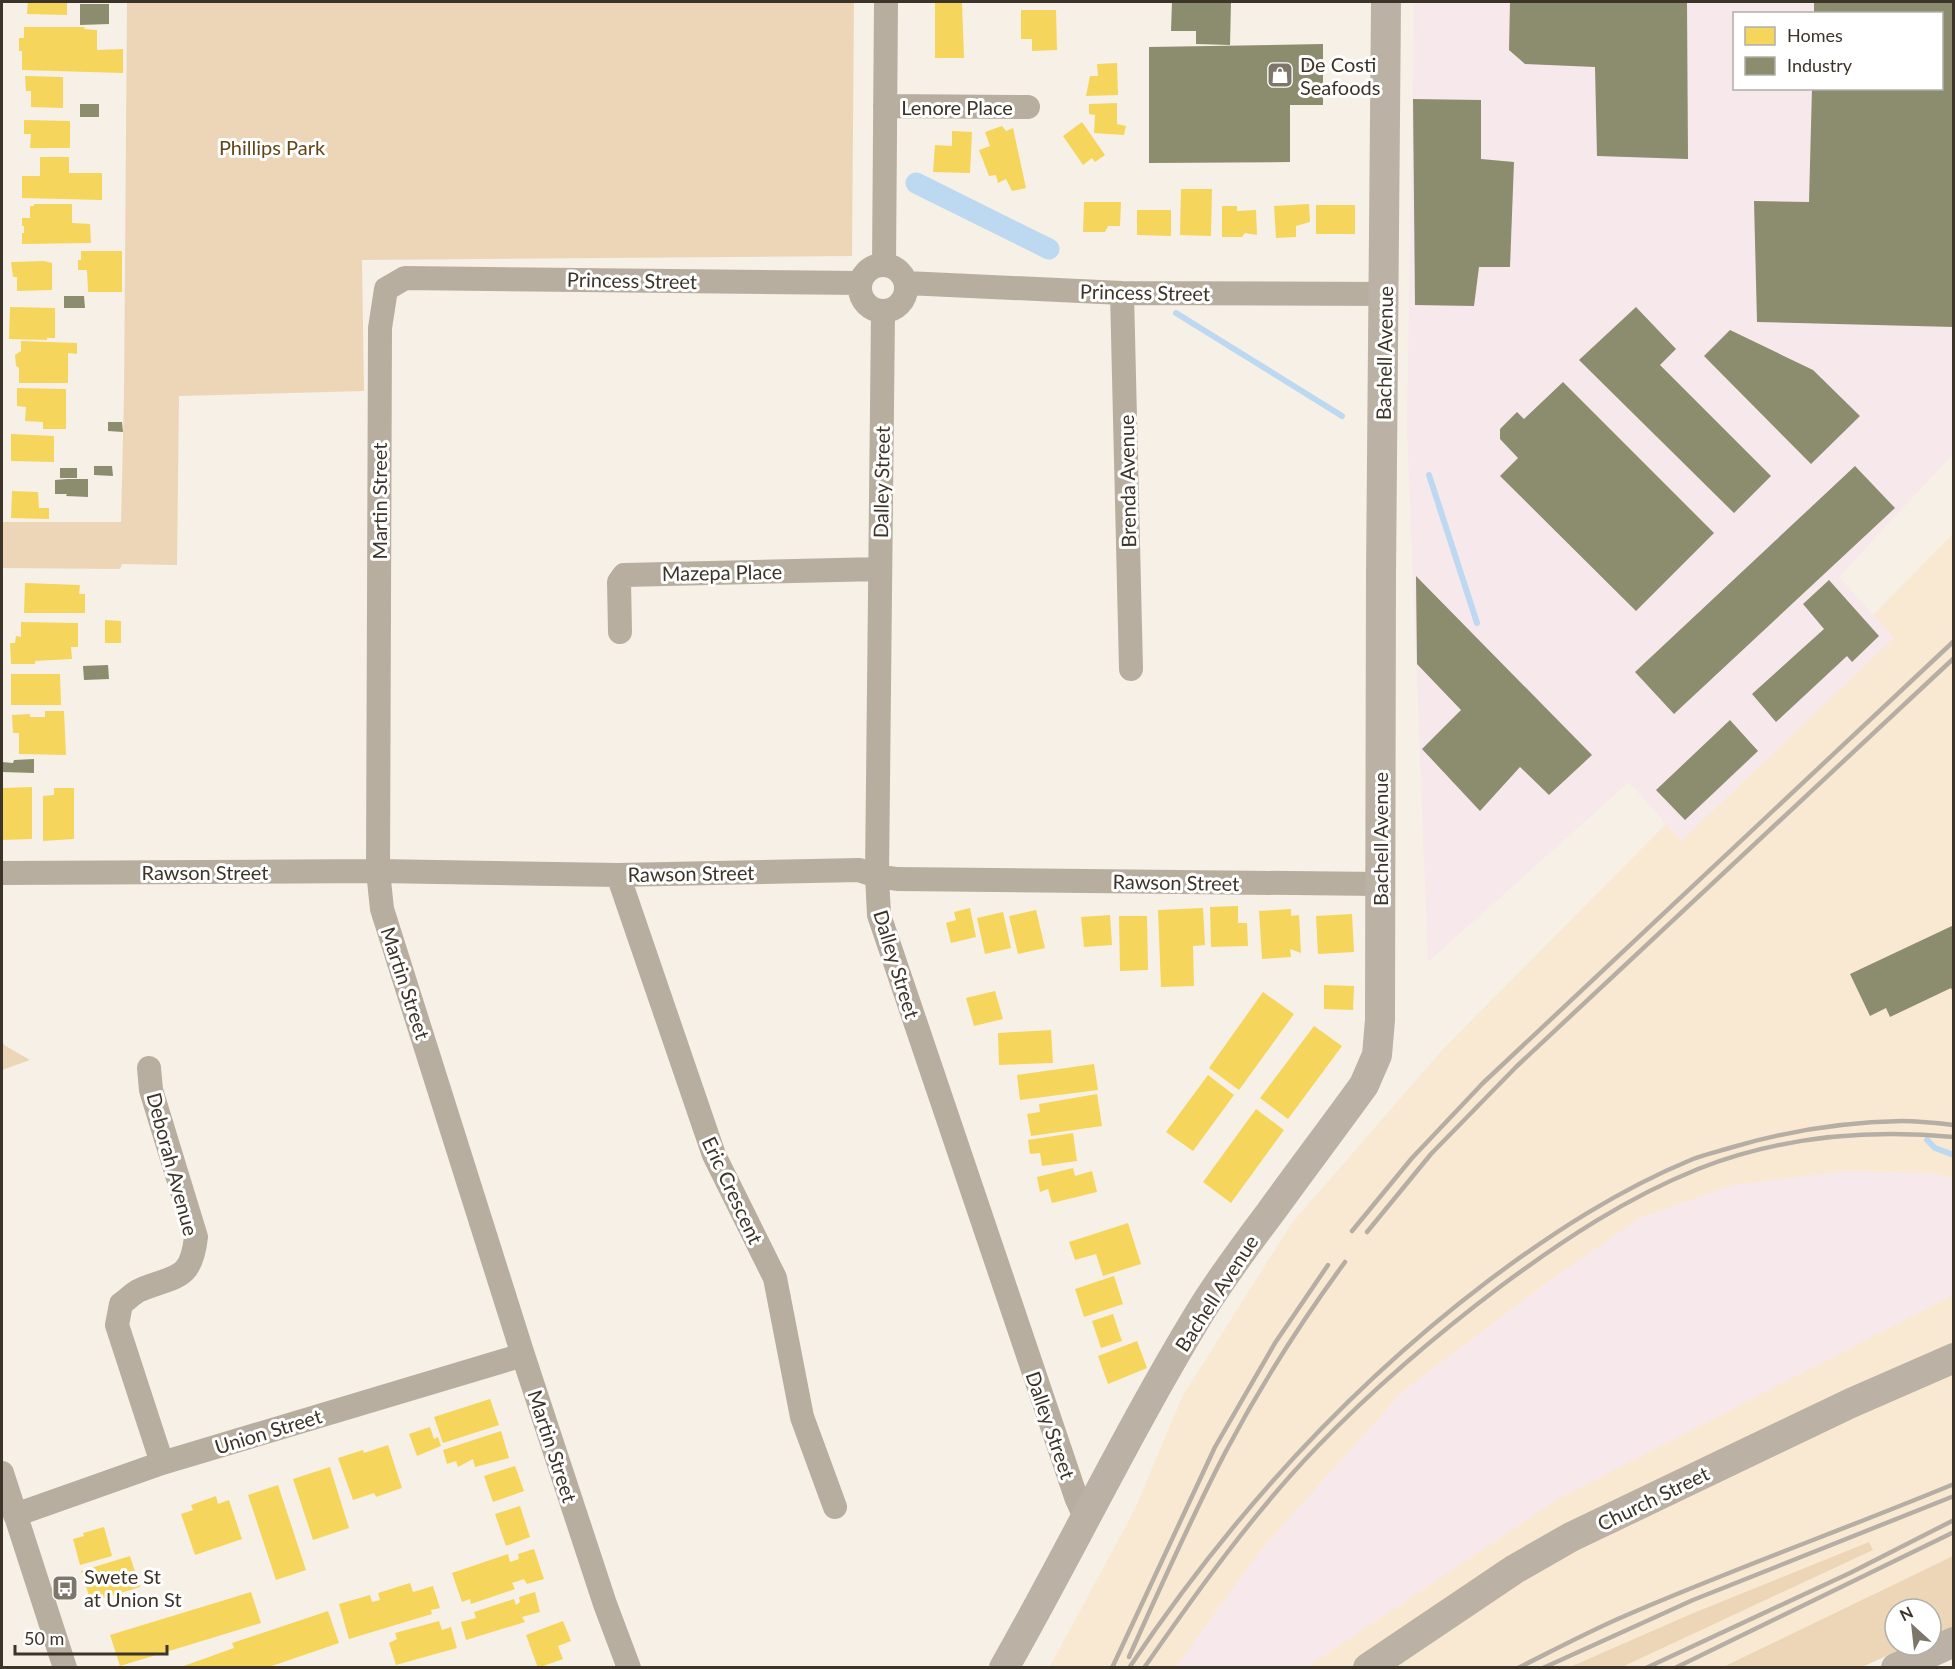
<svg xmlns="http://www.w3.org/2000/svg" width="1955" height="1669" viewBox="0 0 1955 1669" font-family="Lato,sans-serif">
  <style>
    .built { fill: #fae9d2 }
    .industrial { fill: #f7e8ec; fill-rule: evenodd }
    .green { fill: #ecd6b7 }
    .homes { fill: #f6d55c }
    .industry { fill: #8c8c6e }
    .lines { fill: none; stroke-linecap: round; stroke-linejoin: round }
    .stream { stroke: #bcd9f1; stroke-width: 6 }
    .canal { stroke: #bcd9f1; stroke-width: 21 }
    .minor { stroke: #b7aea0; stroke-width: 24 }
    .major { stroke: #bbb1a5; stroke-width: 30 }
    .rail { stroke: #b6aea4; stroke-width: 4.5 }
    .labels { text-anchor: middle; dominant-baseline: central; stroke-width: 6; stroke-linejoin: round; paint-order: stroke }
    .poi-label { font-size: 20px; fill: #3c3429; stroke: #fff; text-anchor: start }
    .street-label { font-size: 20px; fill: #3c3429; stroke: #fff }
    .park-label { font-size: 20px; fill: #634618; stroke: #fff }
  </style>
  <rect width="100%" height="100%" fill="#f7f0e6"/>
  <path class="built" d="M1953,534v1022l-227,111 -677,1 86,-159 47,-112 109,-173 152,-175z"/>
  <path class="industrial" d="M1414,2h539v452l-114,123 55,61 -213,203 -52,-59 -201,180 -21,-536zM1734,14h208v74h-208z
    M1844,1171l88,2 21,5v117l-393,203 -253,169h-131l84,-116 142,-159 144,-109 94,-65 92,-33z"/>
  <path class="green" d="M127,2h727l-2,254 -490,4 2,131 -185,5 -2,169 -55,-1 -2,5 -118,-1v-46h119l3,-128z
    M2,1039l2,6 26,15 -28,10z
    M1869,1542l4,8 -251,117h-52l121,-53z
    M1953,1556v71l-22,9v-27h-36v36h16l-49,22 -141,1z"/>
  <path class="homes" d="M28,2h39v13l-40,-1z
    M962,2l2,56h-29v-55z
    M1021,10h35l1,40 -25,1v-12h-11z
    M24,27h61l-1,2 13,1v20l26,-1v24l-101,-3v-19h-3v-13h5z
    M1117,63l1,32 -32,1 4,-20h8l-1,-12z
    M25,76l38,1v31l-32,-1v-16h-5z
    M1117,103v21l9,2 -2,9 -30,-2 1,-18 -6,-1v-10z
    M24,120l46,1v27h-40l1,-14h-7z
    M1082,122l23,33 -10,7 -3,-4 -9,7 -20,-29z
    M1002,126l4,5 7,-3 13,60 -14,3 -6,-12 -8,4 -2,-8 -7,1 -10,-26 11,-4 -5,-14z
    M952,131l20,1 -2,41 -37,-1 2,-27 17,1z
    M40,157h29v16h33v27l-80,-2v-22h18z
    M1181,189h31l-1,47 -31,-1z
    M1084,202h37l-1,24h-12l-3,6h-22z
    M34,204h38v19l18,1 1,19 -69,1v-11h2v-7h-2v-8h8v-12h4z
    M1309,204l1,18 -14,4v11l-20,1 -2,-32z
    M1316,205h39v29h-39z
    M1222,206h15v5l19,-1 1,25 -12,-2 -3,4h-20z
    M1137,210h34v26l-34,-1z
    M81,251h41v41h-34l-1,-22h-9v-10h3z
    M44,261l8,2v27l-35,1v-14h-4l-2,-15z
    M10,307l45,1v30h-8v2l-38,-1z
    M21,341l56,2v11l-9,-1v30h-49v-15l-3,-2 -1,-11 6,-4z
    M17,388l49,1v40h-23v-7l-18,-1 1,-14 -9,-1z
    M11,434l43,2v26l-43,-1z
    M12,491l26,1 1,16h10v11l-38,-1z
    M25,583l55,2 -1,9h6v19h-61z
    M105,620l16,1v22h-16z
    M21,622l57,1v24h-7l1,12 -37,2v3h-24l-1,-21h5l1,-7 5,1z
    M11,674h49l1,31h-50z
    M45,711h19l2,44 -47,-1v-21h-6l-1,-18 18,-1v3h15z
    M32,787v52l-30,1v-52z
    M54,788h20v51l-31,2v-45l11,-1z
    M1238,906v17h9l1,23 -37,1 -1,-40z
    M970,908l6,29 -25,6 -5,-20 10,-3 -2,-8z
    M1203,908l2,37 -12,1 1,40 -33,1 -3,-77z
    M1291,909v7l8,-1 2,38 -11,-4 1,8 -29,2 -3,-48z
    M1036,910l9,38 -27,6 -9,-38z
    M1003,912l8,36 -26,6 -8,-36z
    M1352,914l2,38 -36,2 -2,-38z
    M1110,915l2,30 -28,2 -3,-30z
    M1119,916h28l1,54 -28,1z
    M1324,985l30,1 -1,24 -29,-1z
    M995,991l8,28 -29,7 -8,-28z
    M1263,992l31,22 -55,76 -30,-22z
    M1314,1026l28,20 -54,73 -28,-21z
    M1051,1030l2,33 -54,2 -1,-32z
    M1094,1064l4,26 -78,10 -3,-25z
    M1208,1075l26,20 -41,56 -27,-19z
    M1097,1094l5,32 -71,10 -4,-22 13,-2 -1,-8z
    M1256,1109l28,21 -53,73 -28,-21z
    M1073,1133l4,28 -35,5 -2,-13 -10,1 -2,-14z
    M1073,1168l2,8 17,-5 5,21 -45,11 -4,-14 -8,3 -3,-15z
    M1128,1223l13,41 -38,12 -7,-22 -21,6 -6,-18z
    M1114,1276l9,28 -39,13 -9,-28z
    M1113,1314l9,27 -21,7 -9,-27z
    M1137,1341l10,27 -39,16 -10,-28z
    M490,1399l9,26 -56,18 -9,-26z
    M430,1427l4,12 4,-2 3,9 -24,10 -8,-22z
    M501,1431l8,27 -34,9 -2,-8 -15,8 -2,-6 -9,3 -4,-14z
    M388,1445l14,43 -26,9 -2,-4 -21,7 -15,-42 25,-8 1,3z
    M515,1466l9,25 -31,11 -9,-26z
    M330,1467l19,61 -36,12 -20,-61z
    M278,1485l28,85 -30,10 -28,-85z
    M216,1496l2,8 11,-4 13,39 -47,16 -14,-41 12,-4 -2,-5z
    M520,1506l10,31 -24,9 -11,-32z
    M104,1527l8,29 -32,9 -7,-26 11,-3 -1,-3z
    M534,1549l10,30 -17,5 -3,-5 -12,4 3,6 -44,15 -1,-5 -8,3 -10,-29 56,-19 2,8 9,-3 -1,-5z
    M130,1556l10,31 -49,15 -10,-31z
    M410,1583l3,9 20,-6 7,22 -9,2 1,4 -83,25 -10,-35 31,-9 2,7 8,-2 -2,-7z
    M251,1592l10,31 -141,43 -10,-31z
    M535,1592l5,20 -18,5 3,5 -59,18 -5,-18 15,-4 -2,-6 40,-13 2,6 4,-3 -1,-5z
    M328,1611l11,32 -73,25h-88l56,-20 -2,-5z
    M439,1621l3,9 9,-3 6,21 -61,17 -7,-22 8,-4 -2,-6z
    M563,1621l8,20 -13,5 5,13 -25,9 -12,-33z"/>
  <path class="industry" d="M1172,2h59l-1,43 -34,-1v-13h-25z
    M1510,2h177l1,157 -91,-3 -2,-89 -70,-3 -16,-14z
    M1814,2h140v325l-197,-5 -3,-121 55,1 3,-114h130v-74h-128z
    M80,4h29v20l-29,1z
    M1323,44v61h-33v57l-141,1v-116z
    M1413,99l68,1v59l33,3 -4,105h-31l-5,39 -59,-1z
    M80,104h19v13h-19z
    M64,296h20l1,12h-21z
    M1636,307l40,42 -16,16 111,111 -37,37 -155,-153z
    M1730,330l83,40 47,46 -49,48 -107,-108z
    M1563,382l151,151 -78,78 -136,-135 18,-18 -18,-19v-10l17,-17 7,7z
    M108,422h14l1,10 -15,-1z
    M94,466h18l1,10 -19,-1z
    M1855,466l40,42 -221,206 -39,-42z
    M60,468h17v10h-17z
    M67,479h21v18l-22,-1 1,-2h-12v-14z
    M1416,576l176,179 -43,40 -29,-28 -40,44 -58,-62 39,-39 -44,-46z
    M1829,580l50,56 -27,26 -5,-6 -71,66 -24,-28 72,-65 -21,-25z
    M108,665l1,14 -25,1 -1,-14z
    M1730,720l28,31 -73,69 -29,-30z
    M34,759v14l-32,-1v-10l11,1 1,-3z
    M1954,925v69l-3,-6 -61,29 -4,-9 -16,8 -20,-42z"/>
  <g class="lines">
    <path class="stream" d="M1176,313l166,103
      M1429,475l48,148
      M1927,1140l8,8 19,7"/>
    <path class="canal" d="M916,183l133,66"/>
    <path class="minor" d="M885,106l143,1
      M860 288a23 23 0 1 1 46 0a23 23 0 1 1-46 0Z
      M884,265l2,-263
      M906,283l216,10 263,1
      M1122,293l9,376
      M883,312l-6,564 2,39 197,582 9,20
      M620,632l-1,-50 5,-7 256,-6
      M2,873l376,-2 240,4 241,-5 18,6 20,3 483,5
      M618,875l96,280 61,123 27,139 33,90
      M149,1068l2,22 45,147c-5,45 -21,38 -56,53 -7,3 -13,10 -19,14l-4,21 45,138
      M2,1473l63,195
      M15,1515l147,-52 361,-108
      M629,1668l-24,-64 -82,-249 -141,-446 -4,-38 2,-543 6,-39 19,-11 455,5"/>
    <path class="major" d="M1004,1668c67,-118 125,-239 195,-354 22,-36 46,-68 71,-101 31,-43 63,-85 94,-128l13,-30 3,-35 1,-445 5,-573
      M1368,1668l147,-99 56,-32 280,-134 103,-45
      M1896,1668l58,-26"/>
    <path class="rail" d="M1352,1231l60,-73 71,-75 471,-442
      M1367,1232l64,-78 86,-88 437,-408
      M1129,1657c31,-69 62,-139 97,-206 35,-66 75,-129 119,-189
      M1112,1668l103,-221 60,-104 53,-78
      M1129,1668c98,-147 218,-280 359,-387 64,-48 130,-91 205,-122 13,-5 27,-8 40,-12 54,-16 112,-25 169,-26 17,0 34,2 52,4
      M1144,1668c52,-75 110,-156 173,-221 57,-59 119,-112 184,-161 62,-46 125,-88 197,-117 81,-32 170,-40 256,-32
      M1518,1668c34,-17 68,-35 102,-50 110,-48 223,-88 334,-134
      M1543,1668l150,-68 261,-104
      M1646,1668l204,-95 104,-53
      M1675,1668l279,-136"/>
  </g>
  <defs>
    <g id="shop-square" transform="scale(1.35)"><rect x="-9" y="-9" width="18" height="18" rx="4" fill="#7d766b" stroke="#fff"/><path d="M-5-2.5h2.3a2.7 3.5 0 0 1 5.4 0H5L5.5 6h-11ZM-1.5-2.5h3a1.5 2.3 0 0 0-3 0Z" fill="#fff"/></g>
    <g id="bus-square" transform="scale(1.35)"><rect x="-9" y="-9" width="18" height="18" rx="4" fill="#7d766b" stroke="#fff"/><path d="M-5-6H5V4H4V6H2V4H-2V6H-4V4H-5ZM-3.5-4V0h7V-4ZM-3.5 1.2v1.5H-2V1.2ZM2 1.2v1.5H3.5V1.2Z" fill="#fff"/></g>
  </defs>
  <g fill-rule="evenodd">
    <use href="#shop-square" x="1280" y="75"/>
    <use href="#bus-square" x="65" y="1588"/>
  </g>
  <g class="labels">
    <g class="poi-label">
      <text x="1300" y="64">De Costi<tspan x="1300" dy="23">Seafoods</tspan></text>
      <text x="84" y="1576">Swete St<tspan x="84" dy="23">at Union St</tspan></text>
    </g>
    <g class="street-label">
      <text x="957" y="107">Lenore Place</text>
      <text transform="translate(632 280) rotate(1)">Princess Street</text>
      <text transform="translate(1145 292) rotate(1)">Princess Street</text>
      <text transform="translate(1384 353) rotate(-89)">Bachell Avenue</text>
      <text transform="translate(1127 481) rotate(-91)">Brenda Avenue</text>
      <text transform="translate(881 482) rotate(-89)">Dalley Street</text>
      <text transform="translate(379 501) rotate(-90)">Martin Street</text>
      <text transform="translate(722 572) rotate(-1)">Mazepa Place</text>
      <text transform="translate(1380 839) rotate(-90)">Bachell Avenue</text>
      <text x="205" y="872">Rawson Street</text>
      <text transform="translate(691 873) rotate(-1)">Rawson Street</text>
      <text transform="translate(1176 882) rotate(1)">Rawson Street</text>
      <text transform="translate(897 964) rotate(73)">Dalley Street</text>
      <text transform="translate(406 983) rotate(72)">Martin Street</text>
      <text transform="translate(173 1164) rotate(75)">Deborah Avenue</text>
      <text transform="translate(733 1190) rotate(65)">Eric Crescent</text>
      <text transform="translate(1216 1293) rotate(-57)">Bachell Avenue</text>
      <text transform="translate(1051 1425) rotate(71)">Dalley Street</text>
      <text transform="translate(268 1431) rotate(-17)">Union Street</text>
      <text transform="translate(553 1446) rotate(72)">Martin Street</text>
      <text transform="translate(1653 1498) rotate(-26)">Church Street</text>
    </g>
    <g class="park-label">
      <text x="272" y="147">Phillips Park</text>
    </g>
  </g>
  <rect width="1955" height="1669" fill="none" stroke="#3c3429" stroke-width="6"/>
  <rect x="1733" y="12" width="210" height="78" fill="#ffffff" stroke="#b1aea9" stroke-width="1.5"/>
  <rect x="1745" y="27" width="30" height="18" fill="#f6d55c" stroke="#b1aea9" stroke-width="1.5"/>
  <text x="1787" y="42" font-size="18" fill="#3c3429">Homes</text>
  <rect x="1745" y="57" width="30" height="18" fill="#8c8c6e" stroke="#b1aea9" stroke-width="1.5"/>
  <text x="1787" y="72" font-size="18" fill="#3c3429">Industry</text>
  <g transform="translate(1913 1627) rotate(333)"><circle r="28" fill="#ffffff" stroke="#b1aea9" stroke-width="1.5"/>
  <path d="M0-4.5L10 22L0 15L-10 22Z" fill="#7d766b"/>
  <text y="-9" font-size="16" font-weight="bold" text-anchor="middle" fill="#3c3429">N</text>
  </g>
  <path d="M15 1645v9h152v-9" fill="none" stroke="#3c3429" stroke-width="3"/>
  <text x="24" y="1645" font-size="18" fill="#3c3429" stroke="#ffffff" stroke-width="4.5" paint-order="stroke">50 m</text>
</svg>
